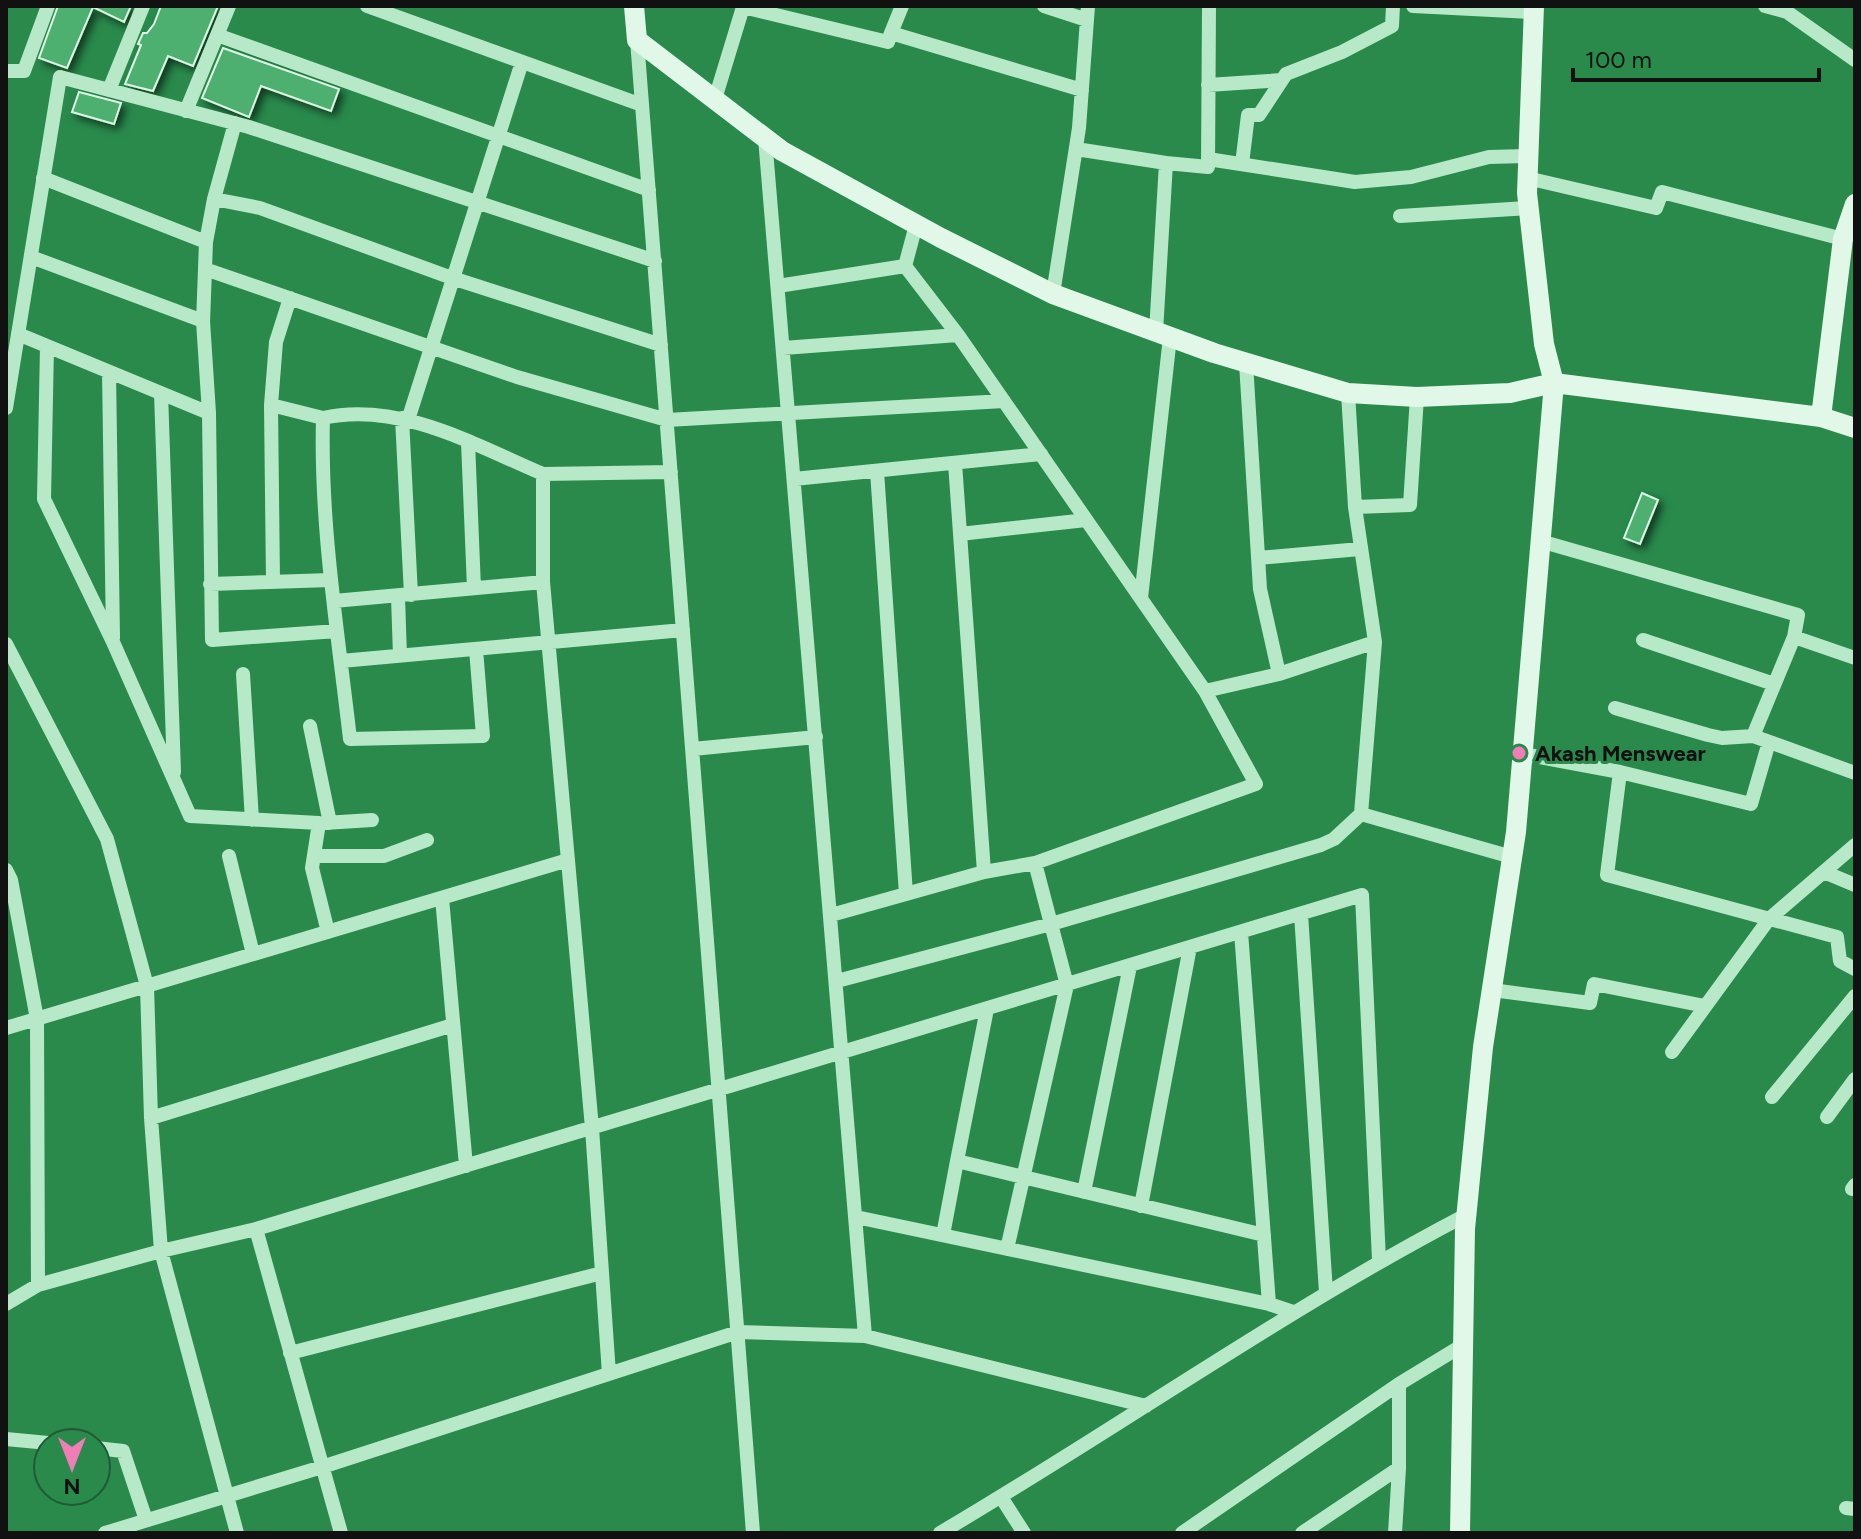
<svg xmlns="http://www.w3.org/2000/svg" width="1861" height="1539" viewBox="0 0 1861 1539" font-family="Figtree,sans-serif">
  <style>
    .building { fill: #4eaf70; stroke: #dbf7e4; stroke-width: 2; filter: url(#shadow) }
    .lines { fill: none; stroke-linecap: round; stroke-linejoin: round }
    .street { stroke: #b7e9c8; stroke-width: 14 }
    .secondary { stroke: #e1f8e9; stroke-width: 20 }
    .poi-dot { fill: #f07db6; stroke: #298a4c; stroke-width: 3 }
    .labels { text-anchor: middle; dominant-baseline: central; stroke-width: 6; stroke-linejoin: round; paint-order: stroke }
    .poi-label { font-size: 22px; font-weight: bold; fill: #111; stroke: #298a4c; text-anchor: start }
  </style>
  <defs>
    <filter id="shadow"><feDropShadow dx="4.5" dy="4.5" stdDeviation="4" flood-color="#0009"/></filter>
  </defs>
  <rect width="100%" height="100%" fill="#298a4c"/>
  <path class="building" d="M58,6h73l-7,16 -31,-15 -26,61 -28,-10z
    M161,6h57l-25,60 -25,-10 -15,35 -28,-7 16,-39 -3,-1 5,-11h4l7,-9z
    M223,48l116,41 -8,22 -70,-25 -12,31 -47,-19z
    M79,92l42,11 -7,21 -42,-12z
    M1642,493l16,7 -18,44 -16,-6z"/>
  <g class="lines">
    <path class="street" d="M367,6l275,99
      M902,6l-11,27 191,57
      M1044,6l43,14
      M1413,6l120,6
      M1765,6l22,6 68,48
      M217,35l432,155
      M637,40l116,1493
      M6,71h18l24,-65
      M1208,85l74,-5
      M109,90l34,-84
      M715,99l28,-92 145,35 3,-9
      M186,111l43,-105
      M765,138l100,1198
      M1076,149l90,14
      M1208,159l147,23 56,-5 78,-20 39,-1
      M1242,164l6,-49h11l27,-41 56,-22 50,-26 1,-20
      M43,178l163,64
      M1527,178l129,30 6,-16 181,47
      M214,199l46,9 192,70 209,67
      M1400,216l128,-8
      M31,257l172,64 6,92
      M905,266l11,-41
      M205,269l312,108 150,43 337,-19
      M778,286l127,-20 53,69 247,356 74,-17 96,-32 -14,172 151,43
      M1053,294l26,-166 9,-122
      M203,323l3,-81 8,-43 21,-76
      M1156,332l10,-169 42,4 1,-161
      M18,334l29,12 -3,153 69,143 77,174 129,7 -7,45 16,64
      M47,346l162,67 3,227 125,-9
      M783,348l175,-13
      M1246,363l14,226 19,85
      M109,372l4,266
      M161,393l13,379
      M1348,393l7,114 20,135
      M271,405l52,13
      M6,408l54,-331 189,50 406,134
      M402,418l9,177
      M408,420l114,-358
      M468,442l6,146
      M794,479l247,-25
      M1355,507l55,-2 7,-108
      M960,534l126,-14
      M1540,541l258,74 -4,22 61,21
      M1258,558l102,-9
      M273,582l-2,-177 5,-63 14,-44
      M210,584l121,-4
      M398,597l2,59
      M1141,598l29,-261
      M334,601l209,-19
      M1794,637l-41,99 102,37
      M1643,640l131,44
      M6,644l101,195 40,147 4,132 10,133 76,282
      M476,649l7,87 -133,3c-12,-106 -30,-214 -27,-321 76,-17 152,27 220,56
      M341,661l342,-31
      M243,674l9,146
      M1615,708l93,27 14,3 31,-2
      M310,726l20,97
      M693,749l123,-12
      M1523,754l97,18 -13,103 230,62 3,24 15,8
      M1620,772l131,32 18,-62
      M324,823l48,-3
      M229,856l24,98
      M314,856h70l43,-16
      M1035,863l221,-79 -51,-93
      M6,870l5,10 26,139 1,266
      M984,872l51,-9 32,122 -60,264
      M1824,872l31,13
      M906,894l78,-22 -29,-409
      M442,898l24,268
      M1301,914l25,378
      M831,915l75,-21 -29,-423
      M1241,932l28,372
      M837,981l214,-57 270,-79 13,-6 27,-25
      M1492,990l98,13 4,-19 111,22
      M6,1028l562,-168
      M1672,1052l97,-133 86,-74
      M1772,1097l83,-101
      M1827,1117l28,-38
      M151,1118l302,-93
      M957,1161l30,-152
      M1852,1189l3,-4
      M1084,1192l46,-226
      M1141,1206l49,-259
      M856,1217l413,87 24,8
      M256,1229l85,304
      M943,1235l14,-74 307,74
      M6,1304l32,-19 123,-34 95,-22 1106,-334 17,365
      M290,1353l312,-80
      M609,1374l-17,-246 -49,-546v-108l128,-2
      M1399,1384l64,-39
      M6,1439l42,4
      M96,1448l27,3 23,69
      M1001,1497l23,36
      M1846,1508l9,1
      M105,1533l217,-66 416,-135 127,4 281,70
      M940,1533c177,-104 344,-223 526,-318
      M1182,1533l217,-149v84
      M1302,1533l97,-65 -4,65"/>
    <path class="secondary" d="M634,6l3,34 145,111 159,87 112,56 161,59 134,40 69,4 93,-4 44,-10 267,34 34,11
      M1821,417l22,-178 12,-35
      M1460,1533l5,-304 18,-182 33,-215 38,-449 -10,-39 -17,-151 7,-187"/>
  </g>
  <circle class="poi-dot" cx="1519" cy="753" r="8"/>
  <g class="labels">
    <g class="poi-label">
      <text x="1535" y="753">Akash Menswear</text>
    </g>
  </g>
  <rect width="1861" height="1539" fill="none" stroke="#111111" stroke-width="16"/>
  <g transform="translate(72 1467) rotate(180)"><circle r="38" fill="#298a4c" stroke="#1f5a34" stroke-width="2"/>
  <path d="M0-6L14 30L0 20L-14 30Z" fill="#f07db6"/>
  <text y="-12" font-size="22" font-weight="bold" text-anchor="middle" fill="#111111">N</text>
  </g>
  <path d="M1573 68v12h246v-12" fill="none" stroke="#111111" stroke-width="4"/>
  <text x="1585" y="68" font-size="24" fill="#111111" stroke="#298a4c" stroke-width="6" paint-order="stroke">100 m</text>
</svg>
